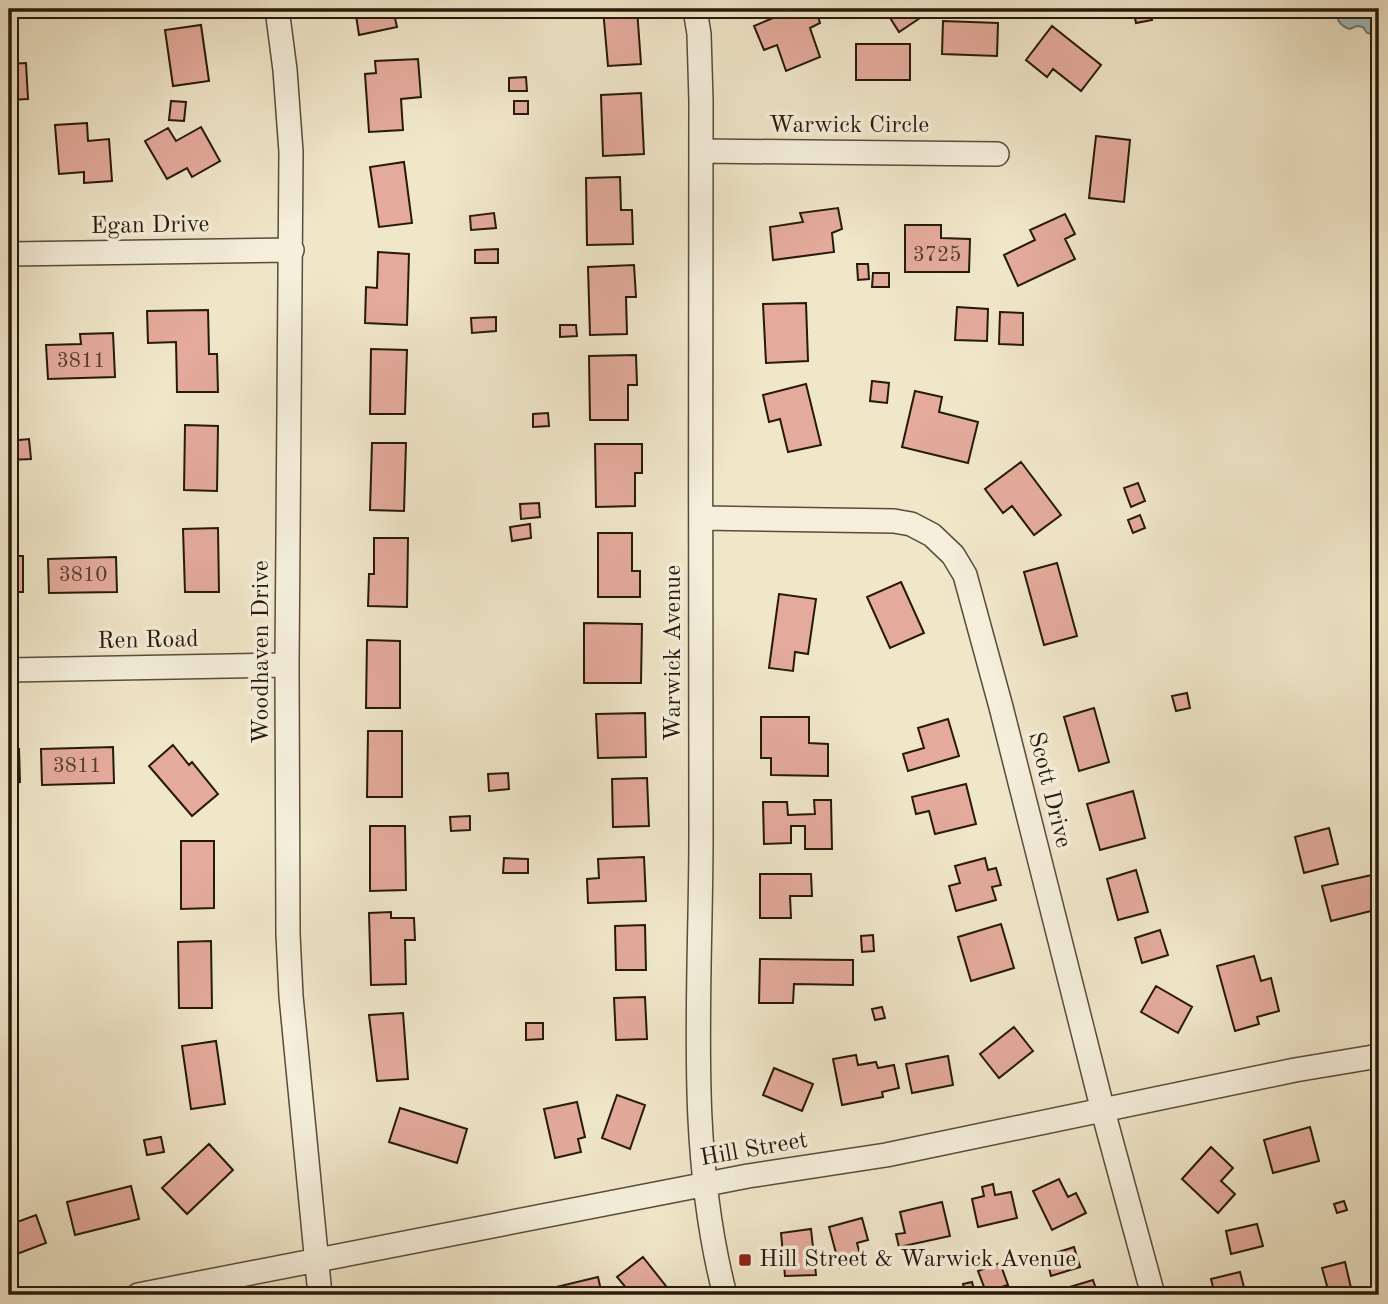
<svg xmlns="http://www.w3.org/2000/svg" width="1388" height="1304" viewBox="0 0 1388 1304" font-family="'Old Standard TT',serif">
  <style>
    .water { fill: #9ebebf; stroke: #6e7c77; stroke-width: 2 }
    .building { fill: #e4ab9c; stroke: #27190a; stroke-width: 2 }
    .lines { fill: none; stroke-linecap: round; stroke-linejoin: round }
    .street-casing { stroke: #594c3a; stroke-width: 26 }
    .street { stroke: #f5efdc; stroke-width: 23 }
    .poi-dot { fill: #8f2418; stroke: #f5efdc; stroke-width: 2.5 }
    .labels { text-anchor: middle; dominant-baseline: central; stroke-width: 7; stroke-linejoin: round; paint-order: stroke }
    .number-label { font-size: 21px; fill: #563e2e }
    .street-label { font-size: 24px; fill: #27190a; stroke: #f5efdc }
    .poi-label { font-size: 24px; fill: #27190a; stroke: #f5efdc; text-anchor: start }
  </style>
  <rect width="100%" height="100%" fill="#f0e7c9"/>
  <filter id="stains"><feTurbulence type="fractalNoise" baseFrequency=".00286" numOctaves="4"/><feColorMatrix values="0 0 0 0 .2 0 0 0 0 .09 0 0 0 0 .02 0 0 0 .5 -.17"/></filter>
  <radialGradient id="worn" r=".72"><stop offset=".6" stop-color="#630" stop-opacity="0"/><stop offset="1" stop-color="#630" stop-opacity=".3"/></radialGradient>
  <path class="water" d="M1341,9h38v24l-5,2 -7,-2 -4,-6 -6,-1 -7,3c-10,-3 -17,-11 -9,-20z"/>
  <path class="building" d="M355,9h38l4,18 -38,8z
    M603,9h34l4,55 -33,2z
    M777,9h39l4,14 -10,5 10,29 -34,14 -9,-26 -13,5 -10,-24 26,-11z
    M892,9h26l5,7 -24,16 -12,-19z
    M1149,10l3,10 -16,3 -2,-10z
    M943,21l55,2 -1,33 -55,-2z
    M201,25l8,56 -36,5 -8,-56z
    M1052,26l49,39 -20,26 -28,-22 -6,8 -21,-17z
    M856,44h54v36h-54z
    M418,59l3,38 -20,2 2,31 -34,2 -4,-58 11,-1 -1,-12z
    M26,63l2,36 -19,1v-36z
    M526,77l1,14h-18v-13z
    M641,93l3,61 -41,2 -2,-61z
    M171,101l15,1 -2,19 -15,-1z
    M514,101h14v13h-14z
    M87,123l1,18 21,-2 3,42 -28,2v-11l-25,2 -4,-49z
    M201,127l19,34 -28,16 -5,-9 -20,11 -22,-38 23,-13 8,13z
    M1096,136l34,4 -6,62 -35,-4z
    M9,139l6,1 -6,25z
    M404,162l8,61 -33,4 -9,-60z
    M620,177l1,33h11l1,34 -46,1 -1,-67z
    M838,208l4,21 -10,4 2,19 -61,8 -3,-33 33,-5 -3,-9z
    M494,213l2,15 -25,2 -1,-14z
    M1065,214l10,20 -10,5 10,20 -57,27 -14,-31 31,-15 -5,-10z
    M905,225h36v13l29,1 -1,33h-64z
    M498,249v14h-23v-13z
    M378,252l31,2 -2,71 -42,-2 1,-36 11,1z
    M857,264h11l1,15 -11,1z
    M634,265l2,32h-10l1,37 -37,1 -2,-68z
    M873,273h16v14h-17z
    M806,303l2,58 -42,2 -3,-59z
    M957,307l31,2 -1,32 -32,-1z
    M208,310l1,44h8l1,38h-41l-1,-50 -28,1 -1,-32z
    M1000,312l23,1v32l-24,-1z
    M496,317v14l-24,2 -1,-15z
    M560,325h16l1,11 -17,1z
    M113,333l2,44 -67,2 -2,-34 35,-1 -1,-10z
    M9,340h7l2,38 -9,1z
    M371,349l36,1 -2,64h-35z
    M636,355l1,30h-9v35h-38l-1,-64z
    M872,381l17,2 -2,20 -17,-2z
    M806,384l15,61 -33,7 -8,-33 -11,3 -6,-27z
    M915,391l27,6 -3,15 39,10 -10,41 -66,-16z
    M548,413l1,13 -16,1v-13z
    M185,425l33,1 -1,65 -33,-1z
    M29,439l2,20 -22,1v-19z
    M372,443h34l-2,68 -34,-1z
    M595,444h47v29h-7v33l-39,1z
    M1021,462l40,53 -27,20 -22,-29 -9,7 -18,-24z
    M1138,483l7,18 -14,6 -7,-19z
    M539,503l1,14 -19,2 -1,-15z
    M1140,515l5,13 -12,5 -5,-13z
    M530,524l1,14 -19,3 -2,-14z
    M218,528l1,64h-34l-2,-63z
    M598,533h34v38h8v26h-42z
    M374,538h34l-1,69 -39,-1 1,-32h5z
    M9,556h14v36h-14z
    M116,557l1,35 -68,1 -1,-34z
    M1057,563l20,73 -33,9 -20,-73z
    M901,582l23,51 -34,15 -23,-51z
    M779,594l37,5 -8,55 -13,-2 -2,19 -24,-3z
    M584,623l58,1 -1,59h-57z
    M367,640l33,1v67h-34z
    M1187,693l3,15 -14,3 -4,-15z
    M1094,708l15,54 -30,9 -15,-54z
    M645,713l1,44 -48,1 -2,-44z
    M761,717h48v26l19,1v32l-57,-1v-17h-10z
    M948,719l11,37 -51,15 -5,-17 21,-6 -6,-20z
    M368,731h34v66h-35z
    M173,745l16,20 3,-3 26,32 -26,22 -43,-50z
    M113,747l1,36 -72,2 -1,-36z
    M9,749h10l1,33 -11,1z
    M508,773l1,16 -20,2 -1,-17z
    M647,778l2,48 -36,1 -1,-48z
    M966,784l10,40 -41,10 -6,-23 -13,3 -4,-17z
    M1133,791l12,47 -45,12 -13,-46z
    M814,800h17l1,49h-27v-23h-14v17l-27,1 -1,-42h24l1,13 27,-1z
    M470,816v14l-19,1 -1,-14z
    M370,826h35l1,64 -36,1z
    M1329,828l9,36 -34,9 -9,-36z
    M181,841h33v67l-33,1z
    M644,857l2,44 -58,2 -1,-24 12,-1 -1,-19z
    M504,858l24,1v14h-25z
    M985,858l3,12 8,-2 5,17 -9,2 4,13 -40,11 -7,-25 11,-3 -5,-17z
    M1136,870l12,42 -30,8 -11,-41z
    M760,874h51l1,22h-22l1,22h-31z
    M1372,875l7,34 -48,12 -9,-35z
    M391,912v6h23l1,22h-10l1,44 -35,1 -2,-72z
    M1001,924l13,44 -43,13 -13,-44z
    M645,925l1,45h-30l-1,-44z
    M1160,930l8,25 -26,8 -7,-25z
    M873,935l1,16 -12,1 -1,-16z
    M211,941l1,67h-33l-1,-66z
    M1254,956l7,25 10,-3 8,33 -22,6 2,7 -24,7 -18,-65z
    M760,959l93,1v25l-59,-1 -1,19h-34z
    M1156,986l36,21 -14,26 -37,-21z
    M645,997l2,42 -31,1 -2,-42z
    M882,1007l3,11 -10,2 -3,-11z
    M403,1013l5,66 -31,2 -8,-66z
    M526,1023h17v16l-17,1z
    M1014,1027l19,24 -34,27 -19,-24z
    M216,1041l9,63 -34,5 -9,-63z
    M856,1055l2,10 18,-3 2,6 16,-3 5,23 -17,4 1,5 -41,8 -9,-46z
    M948,1056l5,29 -41,8 -6,-29z
    M774,1068l39,16 -11,27 -39,-16z
    M617,1095l28,10 -15,44 -28,-11z
    M577,1102l8,35 -7,2 3,13 -26,6 -11,-49z
    M400,1108l67,21 -10,34 -68,-21z
    M1310,1127l9,34 -46,12 -9,-33z
    M161,1137l3,15 -17,3 -3,-15z
    M209,1144l24,26 -46,44 -25,-26z
    M1211,1147l22,21 -12,13 14,13 -17,19 -36,-34z
    M1059,1179l9,18 8,-4 10,20 -34,17 -19,-39z
    M993,1184l2,11 16,-3 6,26 -39,9 -6,-28 12,-3 -2,-9z
    M131,1186l8,33 -64,16 -8,-33z
    M1344,1201l3,9 -10,3 -3,-9z
    M942,1202l8,34 -51,11 -3,-13 9,-1 -5,-21z
    M36,1215l10,28 -37,14v-32z
    M862,1218l6,22 -11,3 5,19 -22,6 -11,-41z
    M1257,1224l6,22 -32,8 -5,-23z
    M811,1229l5,46 -31,1 -4,-43z
    M1074,1247l6,20 -29,9 -5,-20z
    M643,1257l30,38h-41l-15,-18z
    M1345,1262l6,26 -22,5 -7,-25z
    M1000,1263l8,22 -22,7 -8,-21z
    M1240,1272l6,23h-31l-4,-16z
    M598,1277l4,18h-53l-1,-6z
    M1093,1280l5,15h-52v-1z
    M972,1282l3,12 -9,1 -3,-11z"/>
  <g class="lines">
    <g class="street-casing">
      <path id="street" d="M277,9l8,61 6,82 -4,513 1,269 3,62 29,299
        M695,9l4,25 2,67c-1,245 0,489 0,734 0,154 -15,310 24,460
        M701,151l296,3
        M9,254l283,-4
        M701,518l193,3 17,3 21,11 21,20 12,20 36,132 102,404 50,184
        M9,670l278,-5
        M138,1295l610,-119 138,-21 409,-85 84,-14"/>
    </g>
    <use href="#street" class="street"/>
  </g>
  <rect class="poi-dot" x="738" y="1253" width="14" height="14" rx="3.5"/>
  <g class="labels">
    <g class="number-label">
      <text x="937" y="255">3725</text>
      <text x="81" y="361">3811</text>
      <text x="83" y="575">3810</text>
      <text x="77" y="766">3811</text>
    </g>
    <g class="street-label">
      <text x="849" y="126">Warwick Circle</text>
      <text transform="translate(150 226) rotate(-1)">Egan Drive</text>
      <text transform="translate(148 641) rotate(-1)">Ren Road</text>
      <text transform="translate(262 652) rotate(-90)">Woodhaven Drive</text>
      <text transform="translate(674 653) rotate(-90)">Warwick Avenue</text>
      <text transform="translate(1049 790) rotate(76)">Scott Drive</text>
      <text transform="translate(754 1150) rotate(-10)">Hill Street</text>
    </g>
    <g class="poi-label">
      <text x="759" y="1260">Hill Street &amp; Warwick Avenue</text>
    </g>
  </g>
  <rect width="1388" height="1304" fill="none" stroke="#f0e7c9" stroke-width="35"/>
  <rect x="10" y="10" width="1367" height="1283" fill="none" stroke="#27190a" stroke-width="3.5"/>
  <rect x="18" y="18" width="1353" height="1269" fill="none" stroke="#27190a" stroke-width="2"/>
  <rect width="100%" height="100%" filter="url(#stains)"/>
  <rect width="100%" height="100%" fill="url(#worn)"/>
</svg>
